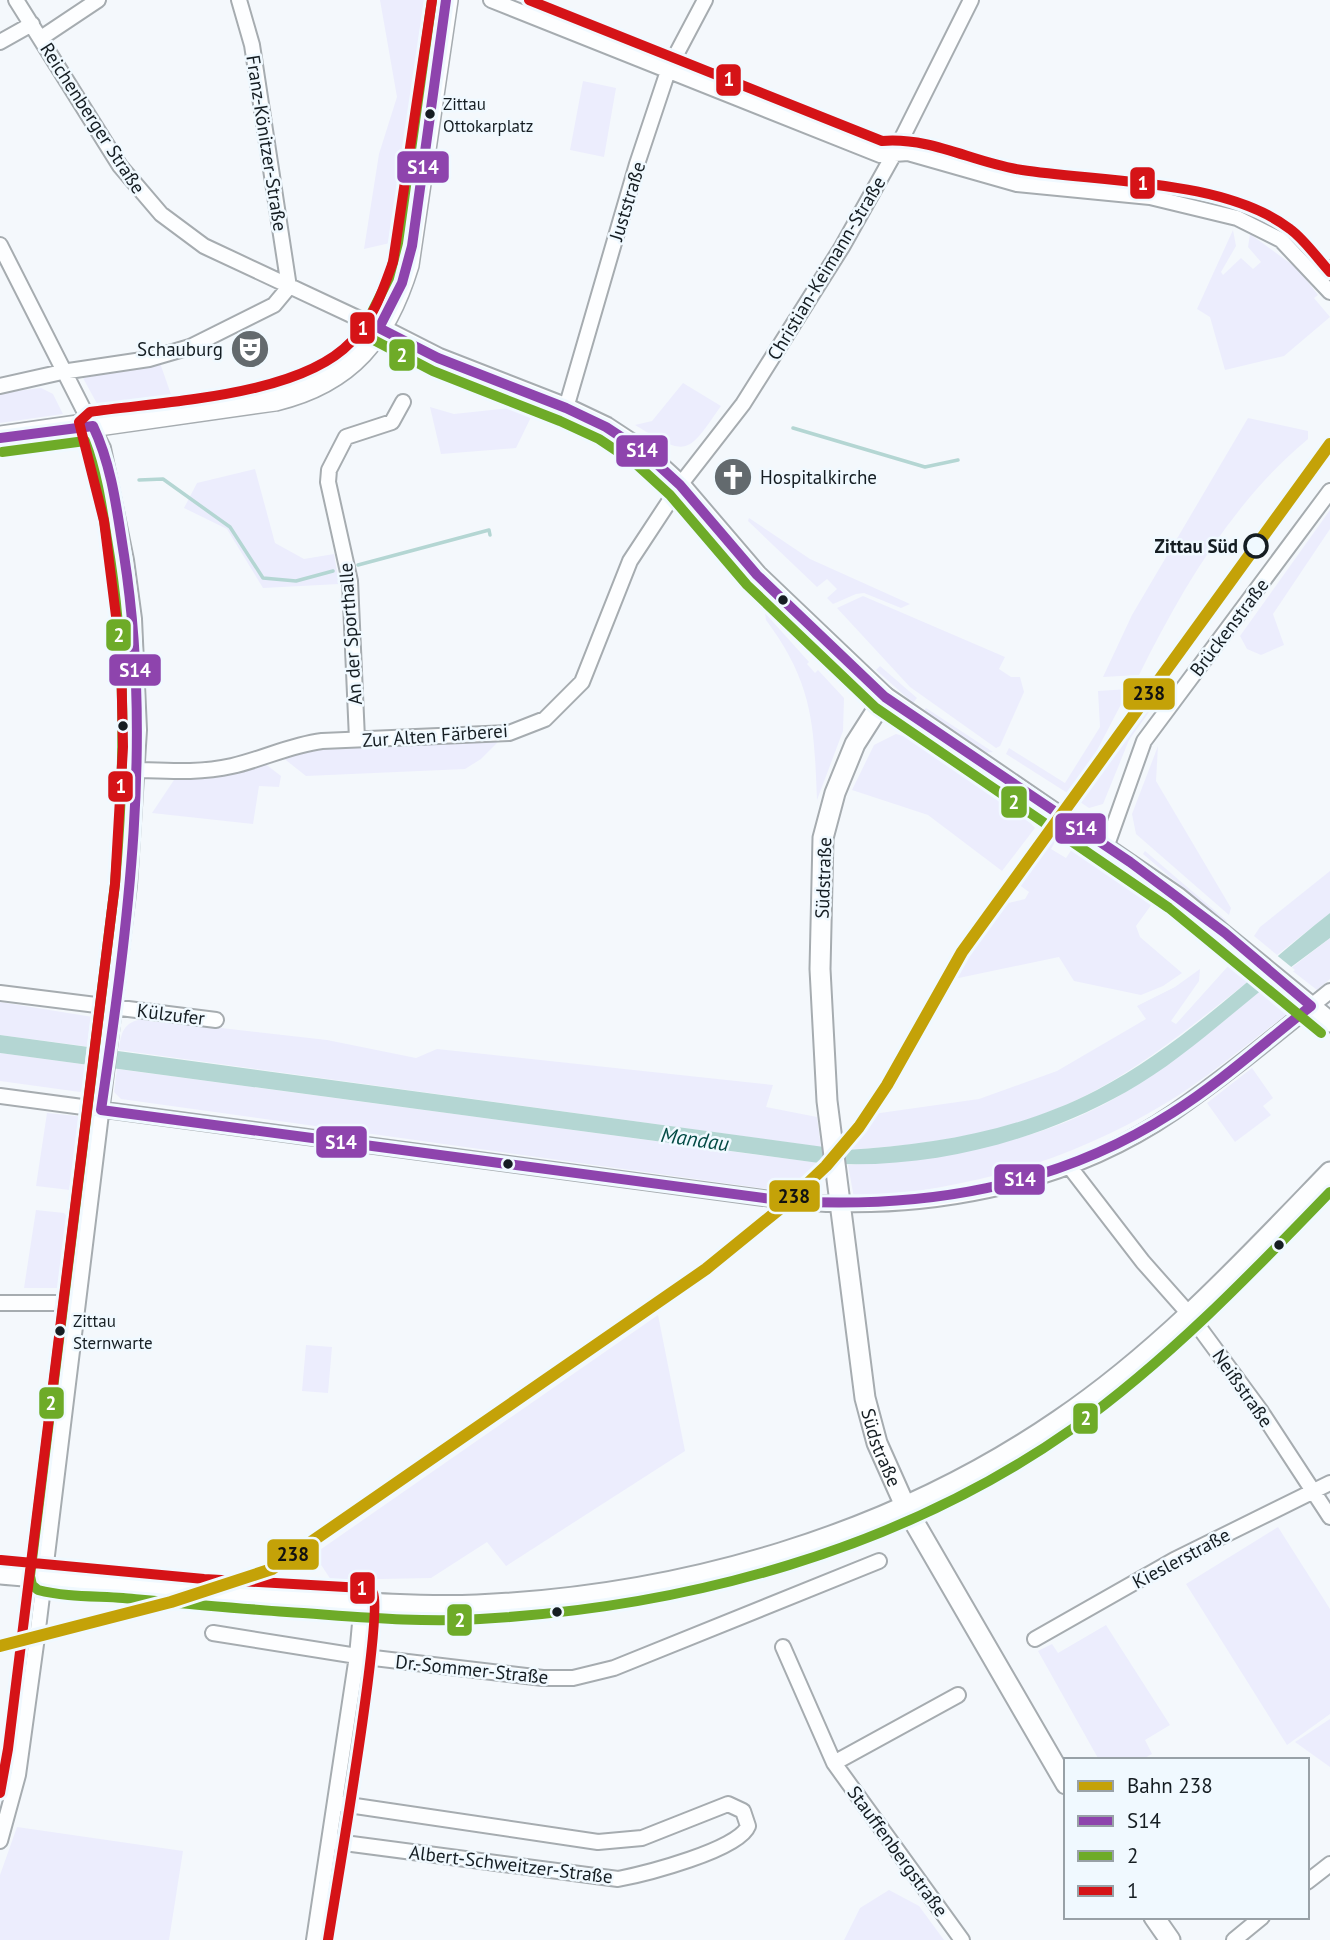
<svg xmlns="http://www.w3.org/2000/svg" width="1330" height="1940" viewBox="0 0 1330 1940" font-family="'PT Sans',sans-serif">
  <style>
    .green { fill: #ecedfd }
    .water { fill: #b4d6d3 }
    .pier { fill: #f4f8fc }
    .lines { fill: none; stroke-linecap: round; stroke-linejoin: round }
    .stream { stroke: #b4d6d3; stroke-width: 3.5 }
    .street-casing { stroke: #a6acb0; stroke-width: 18 }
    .secondary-casing { stroke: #a6acb0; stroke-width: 23 }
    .primary-casing { stroke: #a6acb0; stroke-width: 26 }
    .street { stroke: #fdfeff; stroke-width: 14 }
    .secondary { stroke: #fdfeff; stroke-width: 19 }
    .primary { stroke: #fdfeff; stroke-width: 23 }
    .bus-1-casing { stroke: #f0f9ff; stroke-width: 16 }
    .bus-2-casing { stroke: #f0f9ff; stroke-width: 16 }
    .bus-3-casing { stroke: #f0f9ff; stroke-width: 16 }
    .bus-1 { stroke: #8e44ad; stroke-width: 10 }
    .bus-2 { stroke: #6eab28; stroke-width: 10 }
    .bus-3 { stroke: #d51317; stroke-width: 10 }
    .rail-1-casing { stroke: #f0f9ff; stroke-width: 18 }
    .rail-1 { stroke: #c4a208; stroke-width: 12 }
    .bus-dot { fill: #151d22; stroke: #f0f9ff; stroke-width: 2.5 }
    .stop-dot { fill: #f0f9ff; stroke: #151d22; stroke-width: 3.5 }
    .labels { text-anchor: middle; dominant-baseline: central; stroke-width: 5; stroke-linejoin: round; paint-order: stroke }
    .bus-label { font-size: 17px; fill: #151d22; stroke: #f0f9ff; text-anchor: start }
    .street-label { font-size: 19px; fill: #151d22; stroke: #f0f9ff }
    .poi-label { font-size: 19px; fill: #151d22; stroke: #f0f9ff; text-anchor: end }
    .stop-label { font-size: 19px; font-weight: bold; fill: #151d22; stroke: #f0f9ff; text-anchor: end }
    .water-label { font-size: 21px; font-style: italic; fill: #034b45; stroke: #f0f9ff }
    .line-badge { stroke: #f0f9ff; stroke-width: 2.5 }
    .badge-label { font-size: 19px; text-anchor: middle; font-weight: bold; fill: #fff }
    .pale-badge-label { font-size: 19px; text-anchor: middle; font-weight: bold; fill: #111 }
  </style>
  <rect width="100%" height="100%" fill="#f4f8fc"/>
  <path class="green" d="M380,0h49l-35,228 -4,15 -26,6 15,-95 18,-57z
    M583,81l33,7 -12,69 -34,-7z
    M1233,230l3,16 -15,26 2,3 18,-17 12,11 8,-7 -13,-15 2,-13 48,35 20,26 -4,3 16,19 -46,39 -59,14 -15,-53 -13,-8z
    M160,363l14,40 -73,8 -18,-33z
    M683,383l38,23c-35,50 -33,51 -86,19l17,-4z
    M41,388l12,6 10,20 -63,9v-30z
    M520,407l13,6 -17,35 -75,6 -11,-47 24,7z
    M1248,418l60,13v8c-74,61 -127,151 -169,236l-36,2 29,-62z
    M255,469l20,74 29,16 30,-5 5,30 -76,4 -36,-59 -43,-21 13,-25z
    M1330,510v19l-57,85 11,31 -23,10 -14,-6 -7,-13z
    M749,518l61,41 100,45 -9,4 -37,-15 -8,1 -23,10 -6,-6 10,-9 -10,-10 -10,8 -69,-66z
    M863,596l142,61 -6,12 12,8h9l4,15 -24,54 -4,2 -86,-61 -73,-79z
    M765,613l44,49 -2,2 8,9 3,-3 26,28 -1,33 -26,69c-3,-76 -4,-117 -51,-180z
    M880,666l37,32 -4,5 -37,-33z
    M1129,689l-37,71 -23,34 -63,-40 3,-6 56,35 35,-56 -2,-36z
    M1155,696l4,2 -30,42 -26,64 -14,4 -12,-8z
    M926,708l67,44 -9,1 -61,-41z
    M896,734l15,4 111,76 13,14 -33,43 -74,-56 -76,-25 22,-45z
    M499,741l-18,18 -16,10 -159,7 -24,-19 26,-7z
    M1158,746l-2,35 75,127 -2,7 -93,-81 -4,-20z
    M264,763l17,13 -2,11 -20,-1 -6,38 -101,-11 22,-33 55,-5z
    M1074,838l45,30 -3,3 -45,-29z
    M1051,839l4,3 -4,7 15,9 6,-9 80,55 -16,22 4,11 42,36 -19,13 -22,9 -67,-14 -15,-24 -110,23 55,-76 21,-5 4,-7 -11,-8z
    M1145,851l82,70 -2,3 -82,-70z
    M1330,871v42l-53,42 -23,-19 6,-9z
    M1130,875l81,64 -1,3 -83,-64z
    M1330,938v41l-13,11 -27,-21z
    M1230,964l20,16c-49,38 -97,79 -152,109 -78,43 -165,56 -252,61l27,-36 106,-15 78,-28 89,-52 -9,-13 38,-19 25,-18 -1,12 -28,40 5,3z
    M1261,990l29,22c-41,30 -81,65 -124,91 -101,61 -196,85 -312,95l-6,-33c98,-7 196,-22 281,-75 48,-29 90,-65 132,-100z
    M0,1002l99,16v30l-99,-13z
    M143,1019l184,21 89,18 21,-9 336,36 -7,22 51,10 4,30 -702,-97c2,-17 4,-28 24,-31z
    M0,1053l96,13 -3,23 -13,3 -80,-11z
    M1252,1068l21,30 -10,8 8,9 -36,27 -28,-39z
    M117,1069l702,94 -30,29 -668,-93 -7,-7z
    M47,1113l30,3 6,4 -6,61 -7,9 -34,-4z
    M36,1210l28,3 9,10 -10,72 -6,1v-8h-33z
    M658,1315l27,136 -179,115 -19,-24 -56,36 -100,2 -17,-26z
    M306,1345l26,2 -4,46 -26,-2z
    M1278,1527l52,82v105l-43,31 -101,-161z
    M1106,1625l64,100 -25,15 7,14 -11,6h-42l-61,-109 14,-7 6,9z
    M1330,1719v48l-35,-25z
    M17,1827l166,24 -14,89h-169v-65z
    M889,1890l30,16 25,34h-100l16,-32z"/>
  <path class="water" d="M1330,913v25c-24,18 -49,36 -72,55 -42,34 -84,72 -132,99 -91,51 -202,79 -307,71l-819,-110v-18l846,115c87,-5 172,-19 251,-60 86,-45 157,-117 233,-177z"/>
  <path class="pier" d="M1274,953l21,17 -29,21 -17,-15z"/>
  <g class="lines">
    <path class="stream" d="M793,428l132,39 33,-7
      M139,480l24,-1 67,48 33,51 33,3 37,-10
      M358,565l131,-35 1,5"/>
    <g class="street-casing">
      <path id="street" d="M16,0l104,166 41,48 43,32 175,82
        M239,0l13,45 37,242
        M491,0l389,155 28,-2 109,31 133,13 87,21 44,22 49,52
        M41,38l57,-38
        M0,42l32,-18
        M0,245l103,203 23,112 8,59 5,111 -10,155 -92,752 -19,138 -18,66
        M1320,280l10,-12
        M0,386l62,-14 87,-13 41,-12 84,-42 15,-18
        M566,408l71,-244 32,-96 36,-68
        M357,739l-7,-158 -22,-99 1,-12 17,-33 46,-15 11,-20
        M139,770c31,1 62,3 93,-4 31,-7 58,-21 90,-25l187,-8 36,-14 37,-37 48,-121 50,-76 63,-81 99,-157 52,-93 77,-154
        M1107,845l37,-104 186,-250
        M0,993l216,27
        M0,1096l786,105c133,13 276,-12 388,-89 54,-37 105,-80 156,-121
        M1069,1166l74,96 47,53 70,95 70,107
        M0,1303h77
        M213,1633l144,23 186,22h30l41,-10 265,-107
        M1035,1639l139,-79 156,-77
        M783,1647l51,116 128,177
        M834,1763l124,-68
        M329,1841l289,38c26,-5 121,-29 130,-53l-5,-15 -15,-7 -86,34 -44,4 -263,-39
        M1307,1882l23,-18
        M314,1940l43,-284 5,-54
        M1234,1940l28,-23"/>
    </g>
    <g class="secondary-casing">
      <g id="secondary">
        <path d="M379,328l59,30 128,50 40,19 38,25 36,33 77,90 128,122 292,200 153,125"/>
        <path id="s1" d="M885,697l-30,47 -20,49 -12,45 -3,131 7,132 38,297 12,45 29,65 160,276"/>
        <path d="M0,1574c103,9 205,18 308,25 56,4 113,8 169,6 205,-9 413,-69 582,-185 102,-69 186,-160 271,-248"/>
        <path d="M1154,1917l16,23"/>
      </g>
    </g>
    <g class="primary-casing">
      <path id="primary" d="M0,438l275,-39c75,-18 110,-62 132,-134l39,-265"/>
    </g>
    <use href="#street" class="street"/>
    <use href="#secondary" class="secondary"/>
    <use href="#primary" class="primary"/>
    <g class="bus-1-casing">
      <path id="bus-1" d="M379,328l59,30 128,50 40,19 38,25 36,33 77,90 128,122 245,165 95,71 86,73
        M379,328l23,-45 10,-37 34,-246
        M0,438l93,-12c19,40 24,85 31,129 29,185 4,371 -23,555l685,91c137,8 269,-13 386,-88 49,-31 93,-71 139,-107"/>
    </g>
    <g class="bus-2-casing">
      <path id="bus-2" d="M432,0l-34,243 -9,35 -23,46 2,13 65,34 127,50 39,18 36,24 35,32 77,90 129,123 293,200 152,125
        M2,452l83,-11c12,31 17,66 22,98 20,115 18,229 8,345l-85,692 2,9 6,5c27,7 57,6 85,8 55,5 109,10 164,14 63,4 129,11 193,7 208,-12 420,-69 592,-190 95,-68 177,-153 258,-237"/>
    </g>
    <g class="bus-3-casing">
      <path id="bus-3" d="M529,0l353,141c51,-4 91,22 140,29 78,12 203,9 268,59 15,11 27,29 40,43
        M1,1560l203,19 159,9 10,5c11,21 -38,302 -45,347
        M0,1793l8,-44 107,-865 8,-137 -2,-91 -17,-135 -25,-99 11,-10c73,-11 209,-15 261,-70 22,-22 32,-52 42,-80l39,-262"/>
    </g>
    <use href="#bus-1" class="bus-1"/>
    <use href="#bus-2" class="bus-2"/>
    <use href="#bus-3" class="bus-3"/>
    <g class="rail-1-casing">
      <path id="rail-1" d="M0,1646l171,-44 101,-33 434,-300 81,-66 39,-37 33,-39 28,-42 75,-133 368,-508"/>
    </g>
    <use href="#rail-1" class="rail-1"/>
  </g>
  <defs>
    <g id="theatre-disc" transform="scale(2.0125)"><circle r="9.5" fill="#636a6e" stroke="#f0f9ff"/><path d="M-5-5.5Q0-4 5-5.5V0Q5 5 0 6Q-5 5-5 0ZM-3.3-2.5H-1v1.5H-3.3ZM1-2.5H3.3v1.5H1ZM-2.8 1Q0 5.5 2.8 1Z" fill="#fff"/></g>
    <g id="church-disc" transform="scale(2.0125)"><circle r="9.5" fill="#636a6e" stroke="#f0f9ff"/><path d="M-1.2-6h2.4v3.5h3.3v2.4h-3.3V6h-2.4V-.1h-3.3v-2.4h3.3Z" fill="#fff"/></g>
  </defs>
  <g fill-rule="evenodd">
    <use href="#theatre-disc" x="250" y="349"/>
    <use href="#church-disc" x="733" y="477"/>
  </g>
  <g class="bus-dot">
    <circle cx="430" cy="114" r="6"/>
    <circle cx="783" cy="600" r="6"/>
    <circle cx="123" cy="726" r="6"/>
    <circle cx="508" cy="1164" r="6"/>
    <circle cx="1279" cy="1245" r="6"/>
    <circle cx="60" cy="1331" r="6"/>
    <circle cx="557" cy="1612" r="6"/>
  </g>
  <circle class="stop-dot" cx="1256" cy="546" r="11"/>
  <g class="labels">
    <g class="bus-label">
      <text x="443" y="104">Zittau<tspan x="443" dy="22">Ottokarplatz</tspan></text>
      <text x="73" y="1321">Zittau<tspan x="73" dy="22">Sternwarte</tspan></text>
    </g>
    <g class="street-label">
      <text transform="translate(93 118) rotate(57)">Reichenberger Straße</text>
      <text transform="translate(267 143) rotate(81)">Franz-Könitzer-Straße</text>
      <text transform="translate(627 201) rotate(-73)">Juststraße</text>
      <text transform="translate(826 268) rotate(-59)">Christian-Keimann-Straße</text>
      <text transform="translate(1229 627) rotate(-53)">Brückenstraße</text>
      <text transform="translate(350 634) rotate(-94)">An der Sporthalle</text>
      <text transform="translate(435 735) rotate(-4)">Zur Alten Färberei</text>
      <text transform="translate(823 878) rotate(-88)">Südstraße</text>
      <text transform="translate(171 1014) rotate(7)">Külzufer</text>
      <text transform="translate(1243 1388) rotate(55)">Neißstraße</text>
      <text stroke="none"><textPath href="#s1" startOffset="770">Südstraße</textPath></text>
      <text transform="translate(1181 1558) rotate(-28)">Kieslerstraße</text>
      <text transform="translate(472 1669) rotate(6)">Dr.-Sommer-Straße</text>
      <text transform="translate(898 1851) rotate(54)">Stauffenbergstraße</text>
      <text transform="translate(511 1864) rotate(7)">Albert-Schweitzer-Straße</text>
    </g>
    <g class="poi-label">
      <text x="223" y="349">Schauburg</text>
      <text x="760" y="477" text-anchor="start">Hospitalkirche</text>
    </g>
    <g class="stop-label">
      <text x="1238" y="546">Zittau Süd</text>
    </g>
    <g class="water-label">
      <text transform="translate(695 1139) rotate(8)">Mandau</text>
    </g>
  </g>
  <g class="line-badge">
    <rect x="715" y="63" width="27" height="34" rx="7" fill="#d51317"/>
    <rect x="396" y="150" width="54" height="34" rx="7" fill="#8e44ad"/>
    <rect x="1129" y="166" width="27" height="34" rx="7" fill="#d51317"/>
    <rect x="349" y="311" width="27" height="34" rx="7" fill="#d51317"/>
    <rect x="388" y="338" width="28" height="34" rx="7" fill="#6eab28"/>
    <rect x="615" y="434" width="54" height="34" rx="7" fill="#8e44ad"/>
    <rect x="105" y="618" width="27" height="34" rx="7" fill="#6eab28"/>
    <rect x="108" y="653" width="54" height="34" rx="7" fill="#8e44ad"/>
    <rect x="1122" y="677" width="54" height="34" rx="7" fill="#c4a208"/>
    <rect x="107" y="770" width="27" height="33" rx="7" fill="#d51317"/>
    <rect x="1000" y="785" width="28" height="34" rx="7" fill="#6eab28"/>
    <rect x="1054" y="812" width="53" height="33" rx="7" fill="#8e44ad"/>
    <rect x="315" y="1125" width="53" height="34" rx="7" fill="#8e44ad"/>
    <rect x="993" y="1163" width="53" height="33" rx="7" fill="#8e44ad"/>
    <rect x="768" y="1179" width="53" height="34" rx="7" fill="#c4a208"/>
    <rect x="38" y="1386" width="27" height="34" rx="7" fill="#6eab28"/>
    <rect x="1072" y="1402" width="27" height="33" rx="7" fill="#6eab28"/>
    <rect x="266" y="1538" width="54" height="33" rx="7" fill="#c4a208"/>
    <rect x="349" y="1571" width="27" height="34" rx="7" fill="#d51317"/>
    <rect x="446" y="1603" width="27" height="34" rx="7" fill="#6eab28"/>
  </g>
  <g class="badge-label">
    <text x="729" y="86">1</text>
    <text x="423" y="174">S14</text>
    <text x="1143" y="190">1</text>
    <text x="363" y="335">1</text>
    <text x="402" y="362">2</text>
    <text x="642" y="457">S14</text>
    <text x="119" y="642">2</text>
    <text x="135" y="677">S14</text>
    <text x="121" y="793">1</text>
    <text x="1014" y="809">2</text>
    <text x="1081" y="835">S14</text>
    <text x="341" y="1149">S14</text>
    <text x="1020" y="1186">S14</text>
    <text x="51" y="1410">2</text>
    <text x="1086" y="1425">2</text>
    <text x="362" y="1595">1</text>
    <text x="460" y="1627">2</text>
  </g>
  <g class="pale-badge-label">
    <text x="1149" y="700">238</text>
    <text x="794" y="1203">238</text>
    <text x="293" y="1561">238</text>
  </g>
  <rect x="1064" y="1758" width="245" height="161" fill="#f0f9ff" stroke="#98a1a7" stroke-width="2"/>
  <rect x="1078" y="1781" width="35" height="10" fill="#c4a208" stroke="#98a1a7" stroke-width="2"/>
  <text x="1127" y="1793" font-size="21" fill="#151d22">Bahn 238</text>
  <rect x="1078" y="1816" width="35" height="10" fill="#8e44ad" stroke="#98a1a7" stroke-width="2"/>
  <text x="1127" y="1828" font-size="21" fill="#151d22">S14</text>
  <rect x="1078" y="1851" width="35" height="10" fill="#6eab28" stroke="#98a1a7" stroke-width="2"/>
  <text x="1127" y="1863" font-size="21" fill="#151d22">2</text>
  <rect x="1078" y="1886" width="35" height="10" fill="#d51317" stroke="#98a1a7" stroke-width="2"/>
  <text x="1127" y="1898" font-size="21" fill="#151d22">1</text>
</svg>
